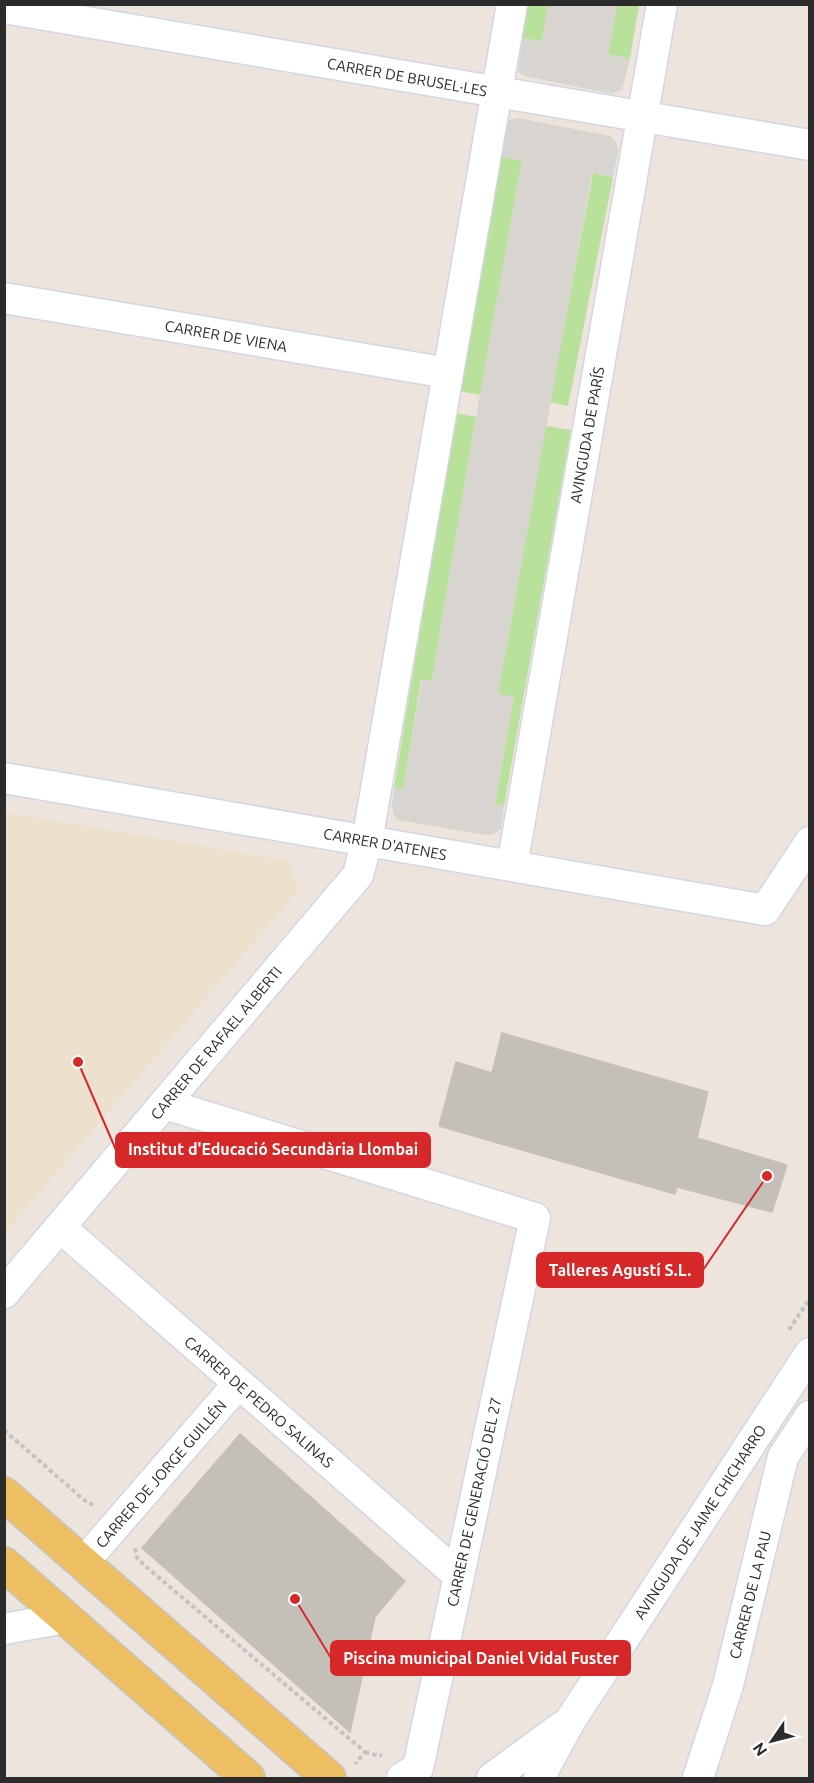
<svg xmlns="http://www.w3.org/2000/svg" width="814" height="1783" viewBox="0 0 814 1783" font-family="Ubuntu,sans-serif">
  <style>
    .education { fill: #ede0cd }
    .green { fill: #bae19b }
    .plaza { fill: #d8d4d0 }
    .building { fill: #c5bfb9; stroke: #c7c0b7; stroke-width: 1.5 }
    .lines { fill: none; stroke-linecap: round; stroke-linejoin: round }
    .minor-casing { stroke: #d2d7e3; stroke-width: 33 }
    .major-casing { stroke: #c4c4c4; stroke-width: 36 }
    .path { stroke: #c4c4c4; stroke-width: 4; stroke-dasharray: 4.5 3; stroke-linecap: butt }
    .minor { stroke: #fff; stroke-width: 30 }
    .major { stroke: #edbe62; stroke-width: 33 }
    .labels { text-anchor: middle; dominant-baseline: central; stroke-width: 6; stroke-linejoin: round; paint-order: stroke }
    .street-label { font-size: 15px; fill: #2b2b2b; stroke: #fff }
    .leader { fill: none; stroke: #d62828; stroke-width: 2 }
    .callout-dot { fill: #d62828; stroke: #fff; stroke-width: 2 }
    .callout { fill: #d62828; stroke: #d62828; stroke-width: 2 }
    .callout-label { font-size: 16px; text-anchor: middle; font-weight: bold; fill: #fff }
  </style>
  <rect width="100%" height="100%" fill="#ece4dd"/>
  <path class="education" d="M5,812l284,49 10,29 -294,343z"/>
  <path class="green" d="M528,5h20l-6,36 -20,-3z
    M617,5h22l-9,54 -22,-5z
    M501,156l21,5 -42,234 -21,-4z
    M593,173l20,4 -45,229 -18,-4z
    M456,413l20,4 -44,264 -11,-1 -18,110 -9,-2z
    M546,426l25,4 -67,376 -9,-2 19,-107 -16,-3z"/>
  <path class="plaza" d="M548,5h69l-9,49 22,5 -8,30 -10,5 -87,-18 -7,-4 4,-34 20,3z
    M518,118l92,18 6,6 2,9 -5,26 -21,-4 -94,521 16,3 -19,107 9,2 -3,23 -8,5 -8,1 -87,-15 -5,-6 -1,-9 2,-17 9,1 19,-110 10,2 44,-264 46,-256 -21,-5 4,-24 4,-12z"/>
  <path class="building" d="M502,1033l206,59 -11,46 90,27 -15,47 -95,-25 -2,7 -236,-68 17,-64 36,11z
    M240,1434l165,147 -30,36 -25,115 -208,-184z"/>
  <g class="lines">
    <g class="minor-casing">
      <path id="minor" d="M4,8l806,137
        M4,298l444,75
        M4,778l761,132 45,-68
        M512,866l150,-862
        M165,1104l370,114 -117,550 -16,10
        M60,1227l399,349
        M4,1293l354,-418 9,-34 145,-837
        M83,1563l155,-179
        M4,1629l61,-11
        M492,1778l71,-52
        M539,1778l31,-57 240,-368
        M698,1778l30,-93 55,-228 27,-41"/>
    </g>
    <g class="major-casing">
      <path id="major" d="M4,1494l325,284
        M4,1564l244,214"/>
    </g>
    <path class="path" d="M789,1330l21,-32
      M4,1430l80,70 9,5
      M135,1548l2,10 7,7 221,187 -10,12
      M473,1647l71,26 24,-5
      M365,1752l14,4 3,-1"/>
    <use href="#minor" class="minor"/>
    <use href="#major" class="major"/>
  </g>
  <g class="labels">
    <g class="street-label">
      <text transform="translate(407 77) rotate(10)">CARRER DE BRUSEL·LES</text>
      <text transform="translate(226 336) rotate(10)">CARRER DE VIENA</text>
      <text transform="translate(587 435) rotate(-80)">AVINGUDA DE PARÍS</text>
      <text transform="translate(385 844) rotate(10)">CARRER D'ATENES</text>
      <text transform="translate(216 1043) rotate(-50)">CARRER DE RAFAEL ALBERTI</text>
      <text transform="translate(259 1402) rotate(41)">CARRER DE PEDRO SALINAS</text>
      <text transform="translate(161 1474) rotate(-49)">CARRER DE JORGE GUILLÉN</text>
      <text transform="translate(474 1502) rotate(-78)">CARRER DE GENERACIÓ DEL 27</text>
      <text transform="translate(700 1522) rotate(-57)">AVINGUDA DE JAIME CHICHARRO</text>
      <text transform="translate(750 1595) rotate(-76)">CARRER DE LA PAU</text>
    </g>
  </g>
  <path class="leader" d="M78 1062L116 1150M767 1176L703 1270M295 1599L331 1658"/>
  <g class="callout-dot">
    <circle cx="78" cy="1062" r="6"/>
    <circle cx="767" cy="1176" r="6"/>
    <circle cx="295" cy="1599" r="6"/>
  </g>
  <g class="callout">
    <rect x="116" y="1133" width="314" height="34" rx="6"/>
    <rect x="537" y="1253" width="166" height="34" rx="6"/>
    <rect x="331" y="1641" width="299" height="34" rx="6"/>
  </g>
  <g class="callout-label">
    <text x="273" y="1155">Institut d'Educació Secundària Llombai</text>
    <text x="620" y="1276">Talleres Agustí S.L.</text>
    <text x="481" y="1664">Piscina municipal Daniel Vidal Fuster</text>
  </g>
  <rect width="814" height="1783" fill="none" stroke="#2b2b2b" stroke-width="12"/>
  <g transform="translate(772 1741) rotate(235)" stroke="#ffffff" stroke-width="4.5" paint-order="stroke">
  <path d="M0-4.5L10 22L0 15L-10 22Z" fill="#2b2b2b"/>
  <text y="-9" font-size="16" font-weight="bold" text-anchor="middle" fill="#2b2b2b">N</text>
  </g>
</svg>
